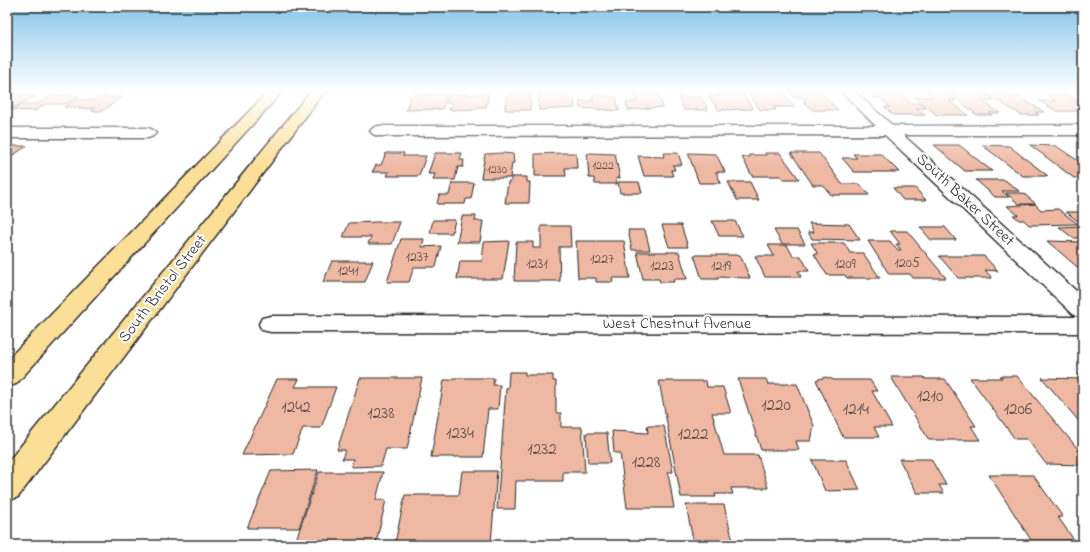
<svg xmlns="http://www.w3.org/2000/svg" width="1090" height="552" viewBox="0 0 1090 552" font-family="'Indie Flower',sans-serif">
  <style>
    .building { fill: #eeb8a2; stroke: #2b2b2b }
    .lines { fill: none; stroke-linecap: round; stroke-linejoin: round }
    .minor-casing { stroke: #2b2b2b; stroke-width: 3 }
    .major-casing { stroke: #2b2b2b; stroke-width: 3 }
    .minor { fill: #fff; fill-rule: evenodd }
    .major { fill: #fbdf96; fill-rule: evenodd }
    .labels { text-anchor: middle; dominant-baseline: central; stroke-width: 4; stroke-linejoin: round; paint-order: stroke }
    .far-number-label { font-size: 12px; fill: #5c4e49 }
    .number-label { font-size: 14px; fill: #5c4e49 }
    .street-label { font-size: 16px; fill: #2b2b2b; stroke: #fff }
    .near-number-label { font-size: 17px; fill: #5c4e49 }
  </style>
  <rect width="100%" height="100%" fill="#fff"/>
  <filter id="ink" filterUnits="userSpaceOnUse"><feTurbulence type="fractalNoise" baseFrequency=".025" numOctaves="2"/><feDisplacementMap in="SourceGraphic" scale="8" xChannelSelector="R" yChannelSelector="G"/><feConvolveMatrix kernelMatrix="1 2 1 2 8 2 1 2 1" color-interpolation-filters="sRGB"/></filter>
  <g filter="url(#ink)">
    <path class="building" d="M550,91h23l2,17 -36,2 -1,-16h12z
      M633,91h24l6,16 -35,3 -2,-7 11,-2z
      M758,91h24l13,16h-21l2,3h-16l-11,-16h12z
      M788,91h31l19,19h-25l-10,-8h3l-4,-5h-9z
      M867,91h29l14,12h10l6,5h-10l9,7h-32l-8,-8h5l-10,-9h-5z
      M926,91h16l14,10h-7l19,14h-31l-23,-18h18z
      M982,91h15l9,5h11l27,16h-9l4,3h-18z
      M948,92h34l12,8h-13l19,13h-11l3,2h-15z
      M510,93h21l-1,17h-25l1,-13h3z
      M447,94l-5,15 -36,1 5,-15z
      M489,94l-3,13h-8v2l-29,1 3,-7h-6l3,-8z
      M718,94h25l10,15 -34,1 -11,-14h11z
      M15,95l10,1h11l-29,15v-12z
      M53,95l26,1 -14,8h-20l-10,7 -23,-1 11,-6h14z
      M592,95l24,2 3,14 -39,-3 -1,-7h14z
      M1047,95h20l16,9v7h-26l-18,-10h17z
      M99,97h23l-20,14h-11l4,-3 -16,1 2,-2h-17l12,-7h19z
      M678,97h23l7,13h-24z
      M934,145h25l33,26h-27z
      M982,145l27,1 39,30h-25z
      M1030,145l26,1 27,18v14h-9z
      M7,146h20l-20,13z
      M386,153h18l-1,3h23l-7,20h-32l2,-4h-17l4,-7h5z
      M435,153h27l-2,7h4l-1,7h-5l-3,13h-22l2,-6h-7z
      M502,153l11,1 1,9h-2l-2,15h-29l4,-24z
      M562,153h14l1,15h-12l1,8h-31v-22z
      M590,153l25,1 5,24h-4l1,6h-22l-1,-6h-5l-2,-24z
      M663,153h15l4,12h-9l2,5h-4l2,6h-29l-6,-20 26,1z
      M688,153l28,1 9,18h-9l5,11h-22z
      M765,153h15l19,26h-16l-2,-3h-29l-10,-19h8l-1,-2h17z
      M791,153h28l23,31h18l9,11h-38l-8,-10h-10z
      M853,154h28l18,18h-45l-12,-14h15z
      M511,177h16v5h3l-1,21h-24l3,-21h3z
      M976,180h29l14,11h-17l7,6h-14z
      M618,182h21l3,11h-22z
      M728,182h22l9,18h-22z
      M452,183h22l-3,16h-5l-1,5h-28l2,-9h10z
      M893,188h22l11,12h-23z
      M1006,193h17l13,11h-17z
      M1035,204l6,6 17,-1 20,15 -49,1 -5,-5h-5l-6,-5h5l-11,-9z
      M1066,212h17v13z
      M462,216h14l-1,5h8l-3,21h-23z
      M433,220h22l-3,13h-22z
      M712,221h23l8,15h-24z
      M378,222h22l-8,22h-24l3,-7h-28l6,-14z
      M809,223l40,1 11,16 -48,-1 -4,-7h6z
      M662,225h19l7,22h-19z
      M541,226h29l1,21h-12l1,34h-46l2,-39h17v6h8z
      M1083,226v12h-10l-14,-11z
      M920,227h25l11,13h-25z
      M628,230h17l5,20h-18z
      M774,230h23l8,14h-23z
      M890,231h17l39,47h-33l-3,-4h-21l-21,-33h22l7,9h4l-5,-6h4z
      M401,239h23l-2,8 19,-1 -5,21h-22l-5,15h-22z
      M509,241l-6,38h-46l3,-18h22l2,-19z
      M576,241h48l6,37h-18l1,4h-17v-4h-18z
      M1047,241l36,1v30z
      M811,243h33l6,10h13l17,25h-33l-2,-3h-18l-13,-21h4z
      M768,245h19l6,11h8l8,15h-11l3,6h-36l-10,-21h19z
      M637,252h42l8,27h-14l1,3h-14l-1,-3h-16z
      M694,255h46l10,23 -32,-1v2h-16z
      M939,256h45l14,15 -13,-1 7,8h-34z
      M332,261h41l-8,21h-42z
      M509,372h16v3h28v6h3v32h5v14h21l3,45h-22v9h-47l-1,28h-18l9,-121h2z
      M1078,375h5v51l-41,-48 39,1z
      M1000,376h17l66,79v10l-37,-1 -19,-25h-12l-45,-61h32z
      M826,377l8,3h36l7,11h-5l20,36h-18l5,10h-36l-27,-57z
      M891,377h33l1,2h20l31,47h-5l9,14h-51z
      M360,378h62l-15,71h-21l-5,17 -30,1 2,-8h-11l3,-9h-8z
      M453,378h41l-1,7h7l-2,24h-10l-5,48h-52l13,-77h8z
      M277,379h22l-4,8h41l-15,41h-18l-10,26 -51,1z
      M738,379h28l2,5h29l17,42 -3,15h-15l3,9h-38z
      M659,381h47l1,6h16l8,26h-19l12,42h34l10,33h-37l2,6h-18l1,3h-35z
      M647,426h17l9,46h-5l6,36h-47l-7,-55h-6l-2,-22 36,2z
      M586,433h21l3,30h-22z
      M899,459h32l15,26h-7l5,8h-27z
      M812,460h34l14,30 -35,1z
      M318,470l-19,58h-52l24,-57z
      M462,471h35l-6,72h-96l10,-48h54z
      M319,472h64l-7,28h10l-10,43h-81z
      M989,475h44l30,42h-5l16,23h-43z
      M686,505h38l10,40h-40z"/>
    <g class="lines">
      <g class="minor-casing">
        <path id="minor" d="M841,91h13l39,35 190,-1v10h-180l180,162v36l-812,-1 -9,-2 -3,-6 3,-6 9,-2 808,1 -4,-1 -190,-181 -507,1 -5,-2 -3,-3 3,-3 5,-2h498z
          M7,128h141l5,2 3,3 -3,3 -5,2h-141z"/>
      </g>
      <g class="major-casing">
        <path id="major" d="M269,91h14l-267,293 -9,3v-27z
          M311,91h14l-307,406 -11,4v-38z"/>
      </g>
      <use href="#minor" class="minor"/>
      <use href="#major" class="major"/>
    </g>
  </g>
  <linearGradient id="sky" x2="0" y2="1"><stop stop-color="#83c4e9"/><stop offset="0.54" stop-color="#fff"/><stop offset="1" stop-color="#fff" stop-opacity="0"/></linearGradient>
  <rect width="1090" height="168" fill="url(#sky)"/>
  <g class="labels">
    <g class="far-number-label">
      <text x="603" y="166">1222</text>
      <text x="497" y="170">1230</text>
    </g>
    <g class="number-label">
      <text x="417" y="257">1237</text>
      <text x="602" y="259">1227</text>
      <text x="907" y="263">1205</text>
      <text x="537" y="264">1231</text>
      <text x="845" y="264">1209</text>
      <text x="662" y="266">1223</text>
      <text x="721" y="266">1219</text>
      <text x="348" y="271">1241</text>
    </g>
    <g class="street-label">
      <text transform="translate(965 200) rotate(43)">South Baker Street</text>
      <text transform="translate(163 289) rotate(-52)">South Bristol Street</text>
      <text x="677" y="324">West Chestnut Avenue</text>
    </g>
    <g class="near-number-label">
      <text x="930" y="396">1210</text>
      <text x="776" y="405">1220</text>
      <text x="296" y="407">1242</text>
      <text x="856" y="409">1214</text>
      <text x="1018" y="409">1206</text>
      <text x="381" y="413">1238</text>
      <text x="460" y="433">1234</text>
      <text x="693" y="434">1222</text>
      <text x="542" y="449">1232</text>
      <text x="646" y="462">1228</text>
    </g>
  </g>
  <rect width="1090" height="552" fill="none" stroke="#fff" stroke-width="24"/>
  <rect x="12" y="12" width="1066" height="528" fill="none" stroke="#2b2b2b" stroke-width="1.5" filter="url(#ink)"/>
</svg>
